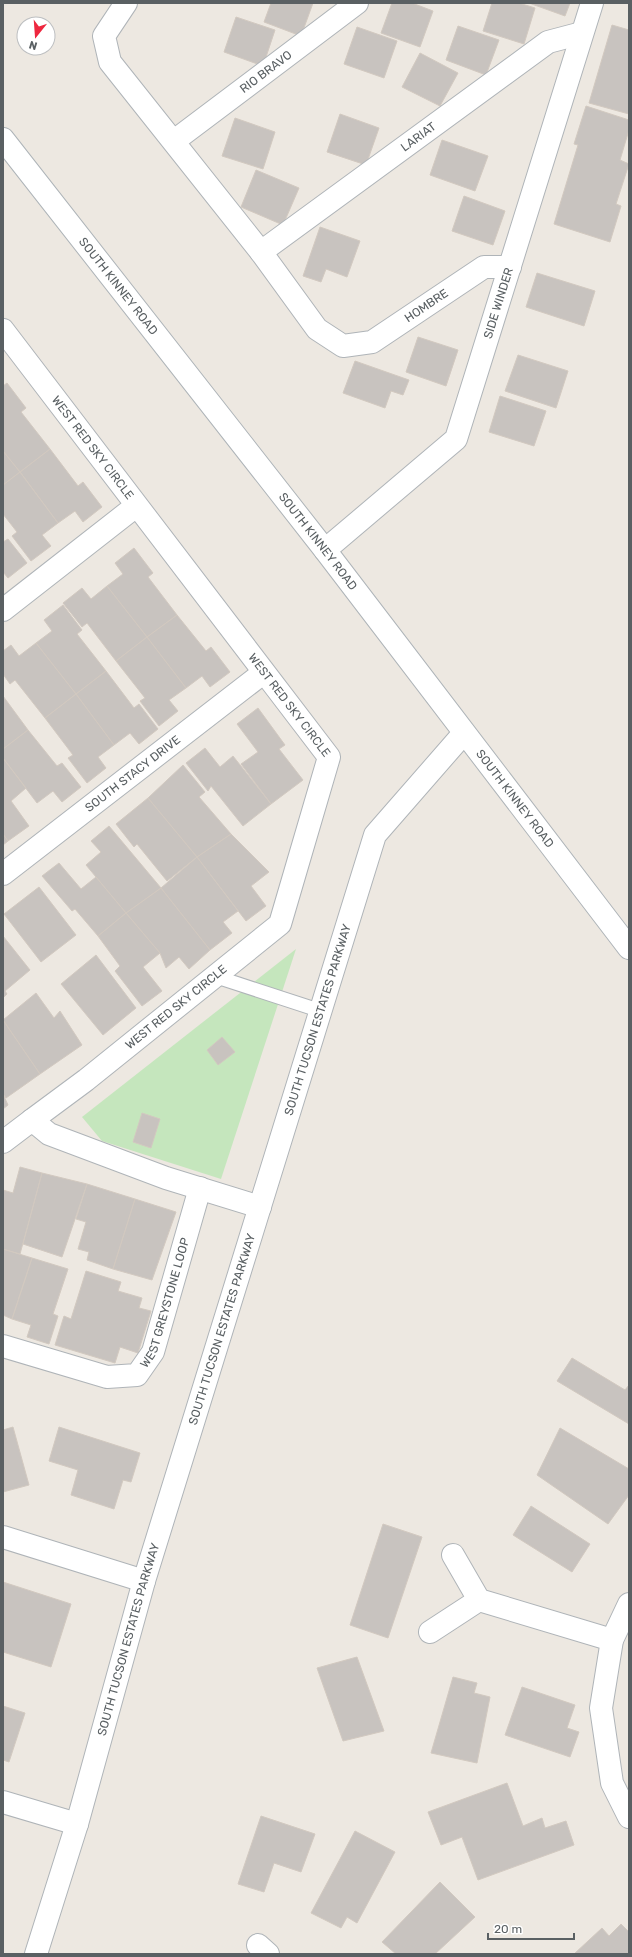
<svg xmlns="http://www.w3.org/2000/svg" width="632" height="1957" viewBox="0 0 632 1957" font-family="Rubik,sans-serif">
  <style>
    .green { fill: #c5e6bd }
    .building { fill: #c8c3bf; stroke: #d2c9c0 }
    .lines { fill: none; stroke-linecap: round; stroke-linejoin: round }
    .service-casing { stroke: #afb4b8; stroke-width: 15 }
    .minor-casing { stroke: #afb4b8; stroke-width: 24 }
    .secondary-casing { stroke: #aeb4b8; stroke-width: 24 }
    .service { stroke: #fff; stroke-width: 13 }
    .minor { stroke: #fff; stroke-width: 22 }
    .secondary { stroke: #fff; stroke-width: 22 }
    .labels { text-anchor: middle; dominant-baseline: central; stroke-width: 4; stroke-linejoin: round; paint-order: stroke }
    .street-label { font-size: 12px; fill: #5a6063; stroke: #fff }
  </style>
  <rect width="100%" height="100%" fill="#ede8e1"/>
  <path class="green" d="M296,949l-75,230 -119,-38 -20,-24z"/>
  <path class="building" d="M271,3h42l-12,33 -37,-14z
    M392,3h20l21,8 -13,36 -39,-14z
    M492,3h27l16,5 -11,36 -41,-13z
    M529,3h41l-5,13z
    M236,17l39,13 -12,36 -39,-14z
    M612,25l17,5v84l-40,-11z
    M458,26l41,14 -13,35 -40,-15z
    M357,27l40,14 -13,37 -40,-14z
    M420,53l38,20 -18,33 -38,-19z
    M586,106l43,14v10l-9,30 9,4 -13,40 5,2 -11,36 -56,-18 24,-79 -4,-1z
    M340,114l39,14 -13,37 -39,-13z
    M235,118l40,14 -12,37 -41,-13z
    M442,140l46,16 -13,35 -45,-16z
    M256,170l43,18 -16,37 -42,-18z
    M464,196l41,15 -12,34 -41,-14z
    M320,227l40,14 -13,36 -21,-8 -5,13 -18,-6z
    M537,273l58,18 -11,35 -58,-19z
    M418,337l40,13 -12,36 -40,-14z
    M518,355l50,16 -12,37 -51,-17z
    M355,361l54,19 -6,15 -12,-4 -6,17 -42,-15z
    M7,383l19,25 -5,4 29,37 -30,23 -17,-21v-65z
    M500,396l46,15 -12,35 -45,-14z
    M50,449l28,37 5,-4 19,25 -19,15 -8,-11 -17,12 -38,-51z
    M3,451l17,21 -17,13z
    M20,472l38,51 -16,12 9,11 -20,15 -19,-25 5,-4 -14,-18v-29z
    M8,539l19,24 -19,15 -5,-6v-30z
    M134,548l19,25 -5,4 29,38 -30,22 -40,-51 16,-12 -8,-11z
    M107,586l40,51 -31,24 -29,-38 -5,4 -19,-24 19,-15 9,11z
    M63,605l19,25 -5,4 29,37 -30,23 -40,-51 16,-12 -8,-11z
    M177,615l29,36 5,-4 19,25 -20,15 -8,-11 -16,12 -39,-51z
    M147,637l39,51 -17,12 9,11 -19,15 -19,-25 5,-3 -29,-37z
    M36,643l40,51 -31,24 -30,-38 -5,4 -7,-10v-23l8,-6 8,11z
    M106,671l28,37 5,-4 19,25 -19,15 -9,-11 -16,12 -38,-51z
    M76,694l38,51 -16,12 8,11 -19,15 -19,-25 5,-3 -28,-37z
    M3,696l25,34 -25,19z
    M258,708l27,37 -6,4 24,31 -32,24 -30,-40 17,-12 -21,-28z
    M28,730l29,36 5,-3 19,24 -19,15 -9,-11 -16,12 -34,-45v-9z
    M205,748l15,19 13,-11 38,48 -28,22 -32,-40 -3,5 -22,-28z
    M3,758l23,30 -15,13 18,25 -21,15 -5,-7z
    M183,765l22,27 -6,5 32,37 -34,23 -49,-59z
    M148,798l49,59 -30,24 -30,-37 -3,3 -18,-23z
    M109,826l52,62 -35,25 -40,-48 15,-13 -10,-11z
    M3,834l5,7 -5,4z
    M231,834l38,38 -18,14 15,20 -20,15 -49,-64z
    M197,857l41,54 -15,11 9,11 -22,17 -49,-62z
    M59,863l22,26 15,-12 30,36 -28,23 -23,-27 -3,2 -30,-35z
    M39,887l37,48 -35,27 -37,-48z
    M161,888l49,62 -21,19 -10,-12 -13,11 -6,-15 -34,-40z
    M126,913l34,40 -17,14 19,24 -20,15 -27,-35 5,-5 -22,-30z
    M3,936l27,34 -25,21 2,3 -4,4z
    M96,955l40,53 -33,27 -42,-51z
    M36,993l18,25 6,-7 22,34 -42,29 -37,-54z
    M3,1020l37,54 -34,24 -3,-4z
    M222,1037l13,15 -17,13 -11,-15z
    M3,1094l5,11 -5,4z
    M142,1113l18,6 -9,29 -18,-6z
    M20,1167l22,6 -22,81 -17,-5v-59l10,3z
    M42,1173l45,11 -25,73 -39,-13z
    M87,1184l48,15 -22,70 -26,-9 2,-8 -11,-3 8,-27 -10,-3z
    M135,1199l41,13 -24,68 -39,-11z
    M3,1249l29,9 -20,61 -9,-4z
    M32,1258l36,11 -15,45 5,2 -9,28 -22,-7 4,-12 -19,-6z
    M86,1271l35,11 -3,9 24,7 -3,10 12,3 -13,42 -18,-6 -5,16 -60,-18 9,-29 7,3z
    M572,1358l53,32 4,-5v39l-72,-43z
    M13,1427l16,58 -26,7v-62z
    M59,1427l81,26 -9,29 -8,-2 -9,29 -43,-14 7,-25 -29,-9z
    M560,1428l69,41v26l-21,29 -71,-49z
    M531,1506l59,38 -18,28 -59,-37z
    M383,1524l39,13 -34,101 -38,-13z
    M3,1582l68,22 -20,63 -48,-15z
    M357,1657l27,74 -41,10 -26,-73z
    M453,1677l24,6 -3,10 16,4 -13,66 -46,-10z
    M522,1687l53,18 -8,23 12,4 -9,25 -65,-22z
    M3,1706l22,7 -16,49 -6,-2z
    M507,1783l16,43 19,-8 3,10 21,-7 8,24 -96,35 -16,-43 -21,8 -13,-33z
    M261,1816l54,18 -14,38 -27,-9 -10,29 -26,-8z
    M355,1831l40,21 -38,71 -10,-6 -6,11 -30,-15z
    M440,1882l35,35 -40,37h-39l-14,-12z
    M621,1924l8,8v22h-55l28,-26 7,8z"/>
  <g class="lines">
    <g class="service-casing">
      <path id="service" d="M214,976l107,35"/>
    </g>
    <g class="minor-casing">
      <g id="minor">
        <path id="s1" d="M126,3l-22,33 6,26 151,190 56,77 26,17 29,-4 112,-75h26"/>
        <path id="s2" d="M174,141l183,-138"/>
        <path id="s3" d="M261,252l287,-210 34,-9"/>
        <path id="s4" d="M3,330l326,427 -49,167 -194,156 -54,40"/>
        <path id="s5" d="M325,550l131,-111 136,-436"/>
        <path d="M3,610l133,-104"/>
        <path id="s6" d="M3,874l260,-201"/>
        <path d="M3,1142l29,-22 17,14 117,44 94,29"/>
        <path id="s7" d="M3,1346l104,31 30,-2 16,-23 47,-164"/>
        <path d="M3,1537l141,44"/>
        <path d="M453,1555l26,45 133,40"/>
        <path d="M629,1604l-17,36 -11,68 11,75 17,34"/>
        <path d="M430,1632l49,-32"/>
        <path d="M3,1802l74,22"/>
        <path d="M258,1945l10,9"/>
        <path id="s8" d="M36,1954l41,-130 67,-243 231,-746 89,-102"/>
      </g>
    </g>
    <g class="secondary-casing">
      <g id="secondary">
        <path id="s9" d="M3,139l322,411 304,398"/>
      </g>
    </g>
    <use href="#service" class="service"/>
    <use href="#minor" class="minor"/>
    <use href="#secondary" class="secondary"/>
  </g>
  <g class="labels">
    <g class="street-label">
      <text stroke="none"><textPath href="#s2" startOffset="115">RIO BRAVO</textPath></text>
      <text stroke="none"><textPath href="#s3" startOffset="195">LARIAT</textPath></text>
      <text stroke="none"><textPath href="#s9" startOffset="187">SOUTH KINNEY ROAD</textPath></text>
      <text stroke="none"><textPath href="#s5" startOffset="314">SIDE WINDER</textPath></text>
      <text stroke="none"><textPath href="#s1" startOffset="530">HOMBRE</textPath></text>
      <text stroke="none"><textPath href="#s4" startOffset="148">WEST RED SKY CIRCLE</textPath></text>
      <text stroke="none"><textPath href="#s9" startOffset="511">SOUTH KINNEY ROAD</textPath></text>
      <text stroke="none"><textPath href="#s4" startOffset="472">WEST RED SKY CIRCLE</textPath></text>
      <text stroke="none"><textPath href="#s6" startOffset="164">SOUTH STACY DRIVE</textPath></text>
      <text stroke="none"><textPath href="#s9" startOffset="835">SOUTH KINNEY ROAD</textPath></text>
      <text transform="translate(176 1007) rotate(-39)">WEST RED SKY CIRCLE</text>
      <text stroke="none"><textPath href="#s8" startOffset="976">SOUTH TUCSON ESTATES PARKWAY</textPath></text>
      <text stroke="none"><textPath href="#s7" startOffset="217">WEST GREYSTONE LOOP</textPath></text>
      <text stroke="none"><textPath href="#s8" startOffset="652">SOUTH TUCSON ESTATES PARKWAY</textPath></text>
      <text stroke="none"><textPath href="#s8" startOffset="328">SOUTH TUCSON ESTATES PARKWAY</textPath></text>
    </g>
  </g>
  <rect width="632" height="1957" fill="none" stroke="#5a6063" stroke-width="8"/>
  <g transform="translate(36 36) rotate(197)"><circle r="19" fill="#ffffff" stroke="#bdbfc1"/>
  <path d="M0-3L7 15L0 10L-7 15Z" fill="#ee273f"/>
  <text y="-6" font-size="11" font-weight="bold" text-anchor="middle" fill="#5a6063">N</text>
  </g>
  <path d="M488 1933v6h86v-6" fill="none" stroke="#5a6063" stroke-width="2"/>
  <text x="494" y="1933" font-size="12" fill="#5a6063" stroke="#ffffff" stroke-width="3" paint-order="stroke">20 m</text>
</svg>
